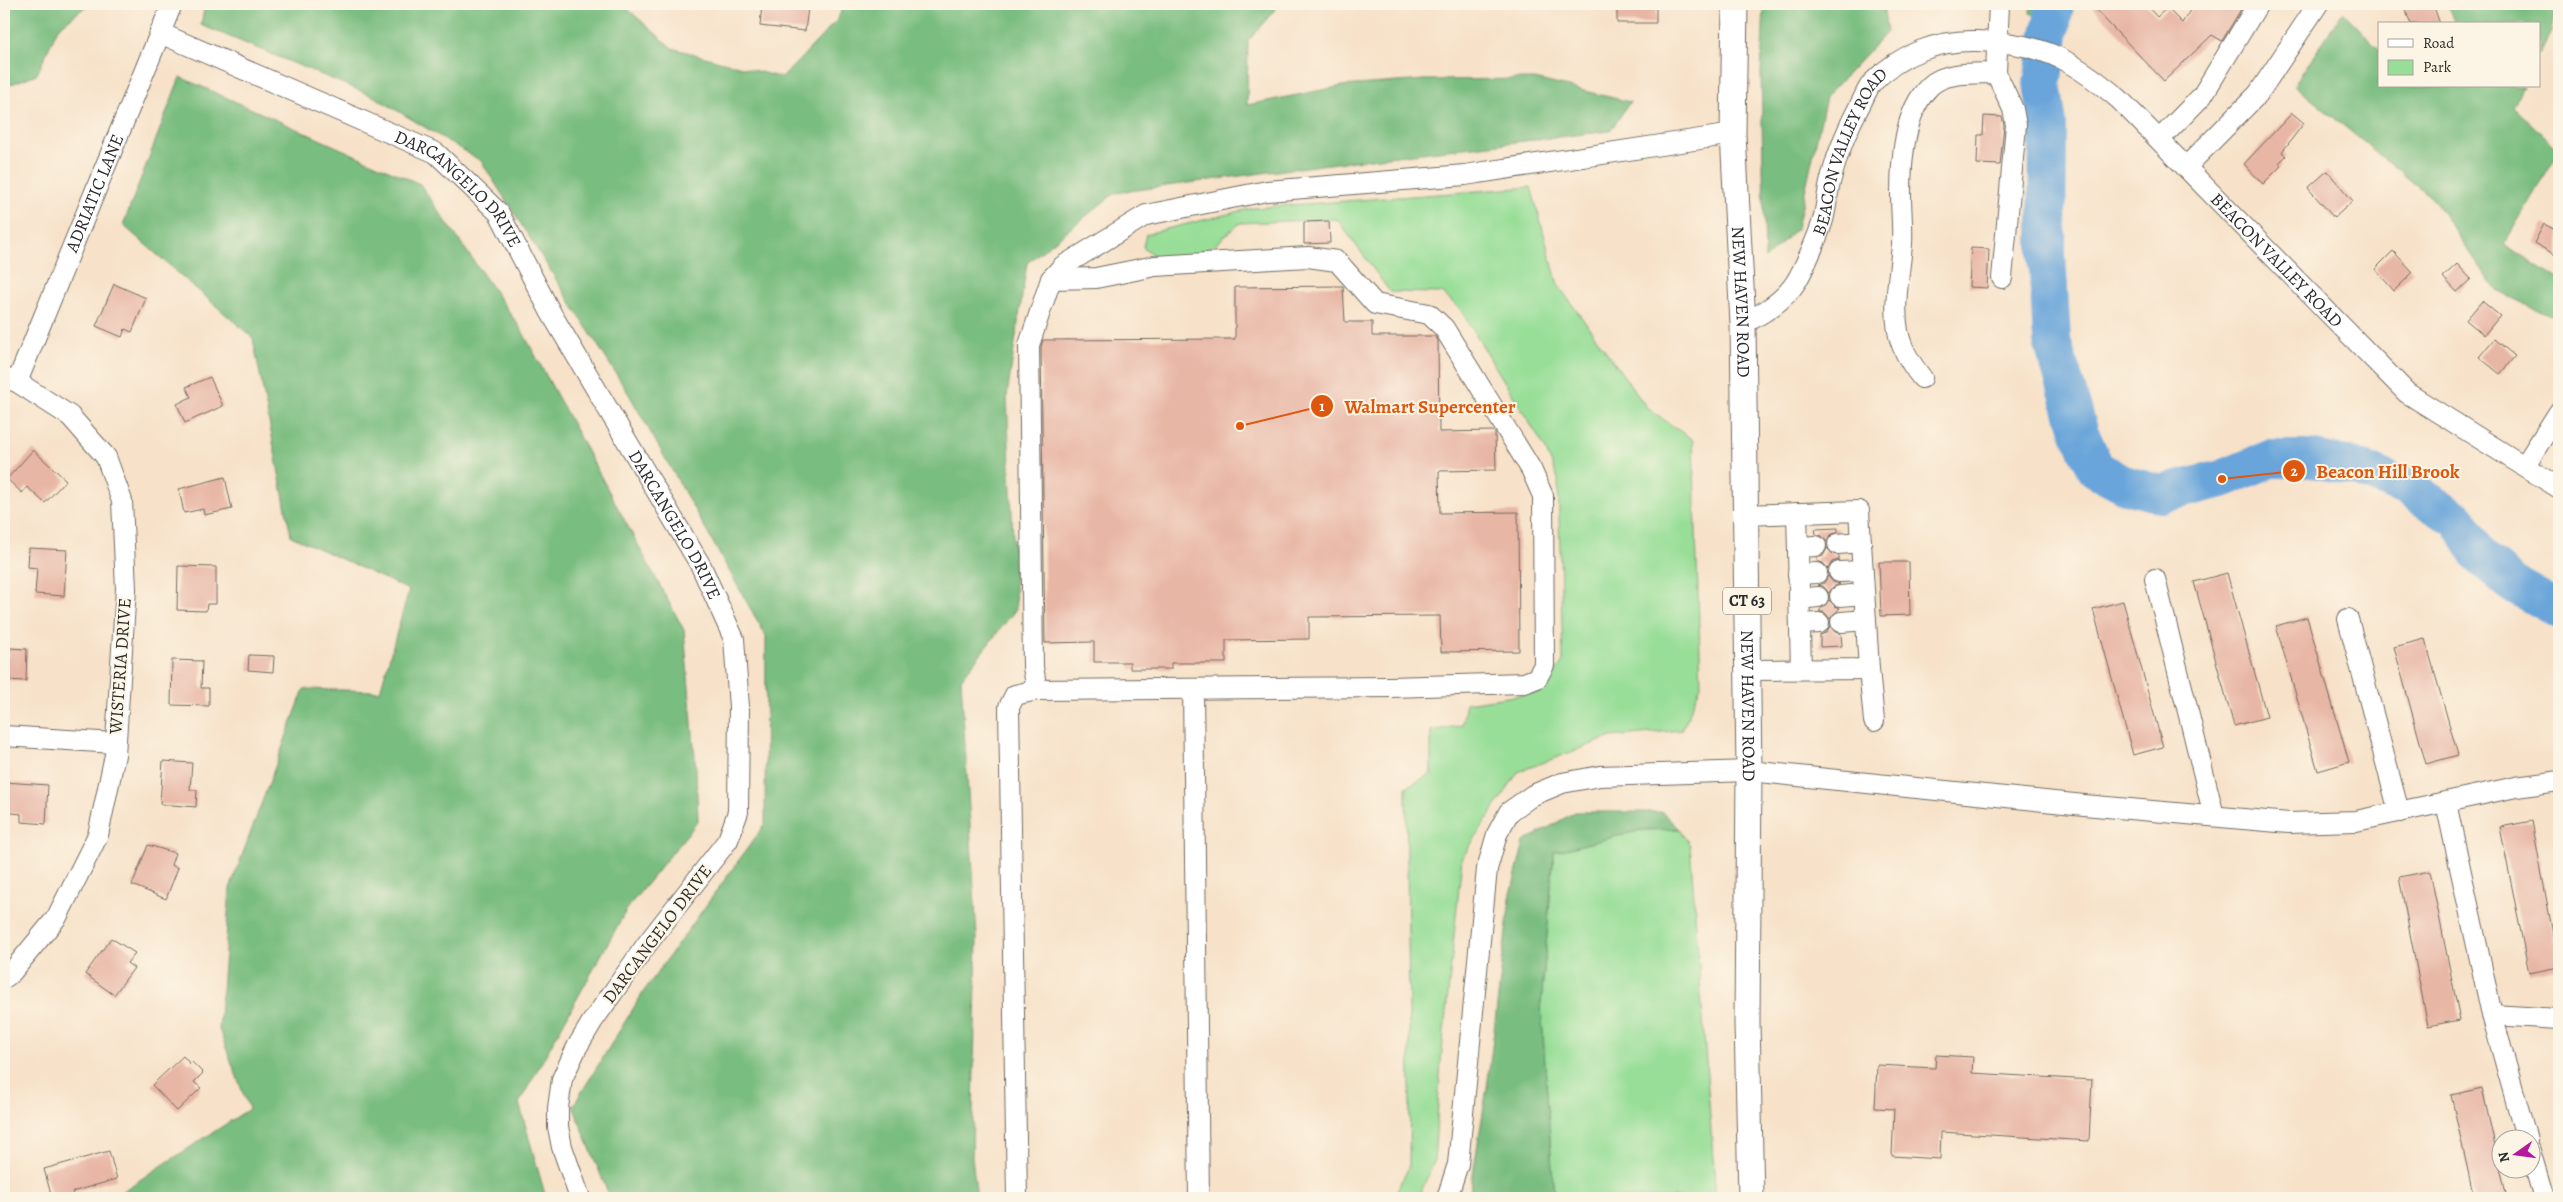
<svg xmlns="http://www.w3.org/2000/svg" width="2563" height="1202" viewBox="0 0 2563 1202" font-family="Alegreya,serif">
  <style>
    .green { fill: #98de98; stroke: #628462 }
    .forest { fill: #7abd80; stroke: #527456 }
    .lines { fill: none; stroke-linecap: round; stroke-linejoin: round }
    .river { stroke: #69a5da; stroke-width: 38 }
    .building { fill: #e8b6a5 }
    .minor-casing { stroke: #726b62; stroke-width: 22 }
    .major-casing { stroke: #726b62; stroke-width: 27 }
    .minor { stroke: #fff; stroke-width: 20 }
    .major { stroke: #fff; stroke-width: 25 }
    .labels { text-anchor: middle; dominant-baseline: central; stroke-width: 4; stroke-linejoin: round; paint-order: stroke }
    .shield { fill: #fcf5e5; stroke: #6a6863; stroke-width: 1 }
    .shield-label { font-size: 16px; font-weight: bold; fill: #2b2b2b }
    .street-label { font-size: 18px; fill: #2b2b2b; stroke: #fcf5e5 }
    .leader { fill: none; stroke: #df570e; stroke-width: 2 }
    .callout-dot { fill: #df570e; stroke: #fcf5e5; stroke-width: 2 }
    .mark-label { font-size: 15px; text-anchor: middle; font-weight: bold; fill: #fff }
    .callout-label { font-size: 19px; text-anchor: middle; font-weight: bold; fill: #df570e; stroke: #fcf5e5; stroke-width: 4; stroke-linejoin: round; paint-order: stroke }
  </style>
  <rect width="100%" height="100%" fill="#fcf5e5"/>
  <filter id="ink" filterUnits="userSpaceOnUse"><feTurbulence type="fractalNoise" baseFrequency=".02" numOctaves="2"/><feDisplacementMap in="SourceGraphic" scale="10" xChannelSelector="R" yChannelSelector="G"/><feConvolveMatrix kernelMatrix="1 2 1 2 8 2 1 2 1" color-interpolation-filters="sRGB"/></filter>
  <filter id="wash" filterUnits="userSpaceOnUse"><feTurbulence type="fractalNoise" baseFrequency=".0096" numOctaves="4" result="noise"/><feDisplacementMap in="SourceGraphic" scale="20" xChannelSelector="R" yChannelSelector="G"/><feGaussianBlur stdDeviation="1.12" result="paint"/><feColorMatrix in="noise" values="0 0 0 0 0 0 0 0 0 0 0 0 0 0 0 0 0 1.4 0 .05"/><feComposite in="paint" operator="in"/></filter>
  <g filter="url(#wash)">
    <rect width="100%" height="100%" fill="#f7e2c9"/>
    <path class="green" d="M1531,187l27,98 89,123 46,32 8,245 -19,45 -71,7 -93,35 -56,86 -21,203 -7,101 -16,36h-28l4,-2 15,-29 1,-82 -4,-298 25,-13v-43l31,-6 4,-22 76,-11 21,-31 -5,-182 -13,-31 -85,-139 -18,-16 -52,-1 -53,-73 -97,4 -27,23 -22,11 -34,1 -14,-11 3,-13 107,-26z
      M1679,829l11,16 26,353h-162l-13,-193 13,-153 87,-22z"/>
    <path class="forest" d="M4,4h85l-31,24 -21,46 -33,13z
      M205,4h417l50,44 110,30 56,-59 6,-15h436l-32,37 -1,64 95,-19 82,-6 111,-1 95,23 -20,29 -274,32 -221,30 -88,70 -20,133 9,213 -55,70 16,258 -5,221 5,40h-367l-37,-92 71,-115 121,-167 1,-188 -136,-240 -149,-235 -108,-65 -172,-71z
      M1764,4h119l4,28 -61,65 -29,131 -32,31 -4,-186z
      M2031,4h44l-8,22 -37,-13z
      M2447,4h109l-5,28 -12,23v-31h-84z
      M2343,12l36,37v37h144l-10,20 46,45 -55,93 55,36v40l-62,-29 -65,-93 -138,-113z
      M180,77l240,107 101,145 163,301 12,139 2,52 -70,86 -109,196 27,95h-434l137,-89 -30,-80 11,-141 74,-199 76,2 29,-101 -118,-54 -38,-198 -130,-113z
      M1575,812h87l17,17 -38,1 -87,22 -13,153 13,193h-85l18,-110 23,-190 14,-56z"/>
    <g class="lines">
      <path class="river" d="M2055,4l-13,79 6,42 -1,129 5,87 28,92 16,36 30,16 36,9 60,-15 48,-20h43l43,8 52,21 50,32 23,37 32,27 46,26"/>
    </g>
    <g id="blocks">
      <path class="building" d="M762,4h28l18,4 -3,23 -45,-5z
        M1617,4h39v19h-39z
        M2090,4h55l12,13 10,-9 15,15 12,-19h50l-22,37 -10,-6 -48,46z
        M2419,4h14l7,20h-29l-6,-15z
        M2292,113l12,10 -22,29 4,4 -7,7 2,3 -18,18 -19,-20z
        M1984,116l18,1 2,8 -4,40 -23,-1 1,-29h5z
        M2327,171l26,30 -19,17 -26,-30z
        M1329,221l1,22 -26,1v-22z
        M2544,224l15,8v25l-25,-14z
        M1971,248l18,1 -2,39 -18,-1z
        M2393,251l20,21 -19,19 -19,-22z
        M2457,264l14,15 -14,13 -14,-15z
        M114,284l32,14 -14,34 -7,-3 -3,8 -26,-11z
        M1343,286l2,36h27v14h63l3,5 1,91 54,-1 2,2 1,37 -57,1 1,42 78,-1 1,139 -78,1 -1,-36 -131,1v22l-83,1v23h-55v6h-41v-7h-36v-20l-49,1 -4,-296 2,-7 192,-1v-52z
        M2482,301l18,15 -16,19 -18,-15z
        M2494,339l21,17 -15,18 -21,-17z
        M210,377l13,29 -38,17 -8,-19 14,-7 -5,-10z
        M33,450l33,30 -21,23 -18,-16 -5,6 -15,-14z
        M225,477l7,32 -28,6 -1,-6 -19,4 -5,-24z
        M1838,528v4l-7,3 -4,7 -5,-6 -6,-2 -1,-5z
        M29,548l38,2 -3,46 -29,-2 2,-26 -9,-1z
        M1827,548l6,6 6,2v4l-7,2 -4,7 -5,-6 -6,-2v-3l6,-2z
        M1879,562h30l1,53 -29,1z
        M178,566l38,1v37h-9l-1,7 -29,-1z
        M2227,573l40,144 -33,9 -40,-144z
        M1828,576l5,6 7,2 -7,3 -4,6 -6,-7 -5,-1 6,-2z
        M1829,600l6,6 5,2 -10,11 -5,-6 -6,-2z
        M2123,601l40,146 -30,8 -40,-146z
        M2307,617l42,145 -31,9 -42,-145z
        M1830,626l5,6 6,2 1,12 -22,1v-12l6,-2z
        M2425,639l33,116 -32,9 -32,-117z
        M8,648l19,1 -1,32 -22,-1v-23h4z
        M249,655l25,1 -1,16 -25,-2z
        M172,660l30,1 -1,27h8v18l-38,-1z
        M163,761l29,2 -2,27h7l-1,17 -36,-3z
        M4,782l44,3 -2,39 -25,-2v-8l-17,-2z
        M2532,821l27,146 -30,6 -29,-146z
        M148,845l27,8 -4,12 7,3 -12,31 -34,-14z
        M2430,871l30,149 -32,6 -29,-149z
        M111,938l24,15 -8,10 7,5 -20,27 -29,-21z
        M1936,1055l37,2 -1,16 120,7 -3,61 -148,-9 -1,27 -48,-3 2,-47 -19,-1 2,-43 58,3z
        M183,1056l7,8 2,-2 11,11 -9,9 7,6 -24,23 -25,-26z
        M2482,1088l25,110h-33l-23,-103z
        M109,1151l8,28 -45,13 2,6h-22l-8,-29z"/>
    </g>
  </g>
  <g filter="url(#ink)">
    <use href="#blocks" fill-opacity="0" stroke="#726b62" stroke-width="1"/>
    <g class="lines">
      <g class="minor-casing">
        <g id="minor">
          <path d="M1999,4l-3,69 17,36 3,16 -14,153"/>
          <path id="s1" d="M160,33l276,120 63,60 52,100 150,253 33,73 5,68 -1,105 -10,28 -81,104 -55,78 -15,25 -15,32 -4,29v19l4,20 18,51"/>
          <path d="M2160,139l42,-43 56,-92"/>
          <path d="M2186,167l72,-73 60,-90"/>
          <path id="s2" d="M1743,324c20,-11 40,-22 53,-42 8,-13 25,-52 28,-66 3,-14 4,-28 8,-41 7,-27 17,-50 30,-74 3,-6 6,-14 11,-19 27,-28 65,-42 103,-41 64,1 94,17 143,58l288,294 152,95"/>
          <path d="M4,378l13,4 53,34 36,41 16,44 4,88 -11,166 -17,80 -41,82 -46,56 -7,5"/>
          <path d="M1922,378c-11,-14 -21,-29 -24,-47 -5,-28 2,-59 4,-87 1,-17 -1,-33 -1,-50 0,-34 3,-83 29,-108 15,-15 45,-12 66,-13"/>
          <path id="s3" d="M17,382l155,-378"/>
          <path d="M2525,465l34,-53"/>
          <path d="M1797,513l4,156"/>
          <path d="M1746,515l113,-4 10,158 -121,1"/>
          <path d="M1838,544l23,-2"/>
          <path d="M1798,547l18,-1"/>
          <path d="M1839,572l24,-1"/>
          <path d="M1798,574l19,-1"/>
          <path d="M2155,579l59,237"/>
          <path d="M1840,596l24,-2"/>
          <path d="M1799,599l19,-2"/>
          <path d="M2348,619l51,193"/>
          <path d="M1841,622l25,-2"/>
          <path d="M1800,624l19,-1"/>
          <path d="M1869,669l5,52"/>
          <path d="M1193,689l6,509"/>
          <path d="M1037,690l-4,-23 -4,-322 22,-66 12,-13 83,-51 121,-24 198,-16 268,-41"/>
          <path d="M4,736l111,7"/>
          <path d="M2446,803l46,212 35,125"/>
          <path d="M2492,1015l67,4"/>
          <path d="M2530,1151l14,47"/>
          <path d="M1017,1198l-8,-491 6,-12 22,-5 354,-3 133,-4 13,-5 7,-13 -1,-169 -12,-27 -87,-141 -15,-14 -54,-10 -38,-43 -29,-4 -153,9 -59,12 -45,1"/>
          <path d="M1447,1198l11,-34 29,-295 10,-35 12,-22 24,-17 29,-12 38,-7 149,-5 335,34 205,18 67,-2 160,-34 43,-6"/>
        </g>
      </g>
      <g class="major-casing">
        <g id="major">
          <path id="s4" d="M1735,4l-2,130 10,190 6,447 -2,251 4,176"/>
        </g>
      </g>
      <use href="#minor" class="minor"/>
      <use href="#major" class="major"/>
    </g>
  </g>
  <g class="labels">
    <rect class="shield" x="1723" y="587.5" width="48" height="27" rx="4"/>
    <g class="shield-label">
      <text x="1747" y="601">CT 63</text>
    </g>
    <g class="street-label">
      <text stroke="none"><textPath href="#s2" startOffset="210">BEACON VALLEY ROAD</textPath></text>
      <text stroke="none"><textPath href="#s3" startOffset="204">ADRIATIC LANE</textPath></text>
      <text stroke="none"><textPath href="#s1" startOffset="341">DARCANGELO DRIVE</textPath></text>
      <text stroke="none"><textPath href="#s2" startOffset="782">BEACON VALLEY ROAD</textPath></text>
      <text stroke="none"><textPath href="#s4" startOffset="298">NEW HAVEN ROAD</textPath></text>
      <text stroke="none"><textPath href="#s1" startOffset="746">DARCANGELO DRIVE</textPath></text>
      <text transform="translate(120 666) rotate(-86)">WISTERIA DRIVE</text>
      <text stroke="none"><textPath href="#s4" startOffset="702">NEW HAVEN ROAD</textPath></text>
      <text transform="translate(657 934) rotate(-53)">DARCANGELO DRIVE</text>
    </g>
  </g>
  <path class="leader" d="M1240 426L1322 406M2222 479L2294 471"/>
  <g class="callout-dot">
    <circle cx="1240" cy="426" r="5"/>
    <circle cx="2222" cy="479" r="5"/>
    <circle cx="1322" cy="406" r="12"/>
    <circle cx="2294" cy="471" r="12"/>
  </g>
  <g class="mark-label">
    <text x="1322" y="411">1</text>
    <text x="2294" y="476">2</text>
  </g>
  <g class="callout-label">
    <text x="1430" y="413">Walmart Supercenter</text>
    <text x="2388" y="478">Beacon Hill Brook</text>
  </g>
  <rect width="2563" height="1202" fill="none" stroke="#fcf5e5" stroke-width="20"/>
  <rect x="2378" y="22" width="162" height="65" fill="#fcf5e5" stroke="#a8a49b"/>
  <rect x="2388" y="39" width="25" height="8" fill="#ffffff" stroke="#a8a49b"/>
  <text x="2423" y="48" font-size="15" fill="#2b2b2b">Road</text>
  <rect x="2388" y="60" width="25" height="15" fill="#98de98" stroke="#a8a49b"/>
  <text x="2423" y="72" font-size="15" fill="#2b2b2b">Park</text>
  <g transform="translate(2516 1154) rotate(256)"><circle r="24" fill="#fcf5e5" stroke="#a8a49b"/>
  <path d="M0-4L9 19L0 12L-9 19Z" fill="#b5179e"/>
  <text y="-8" font-size="14" font-weight="bold" text-anchor="middle" fill="#2b2b2b">N</text>
  </g>
</svg>
